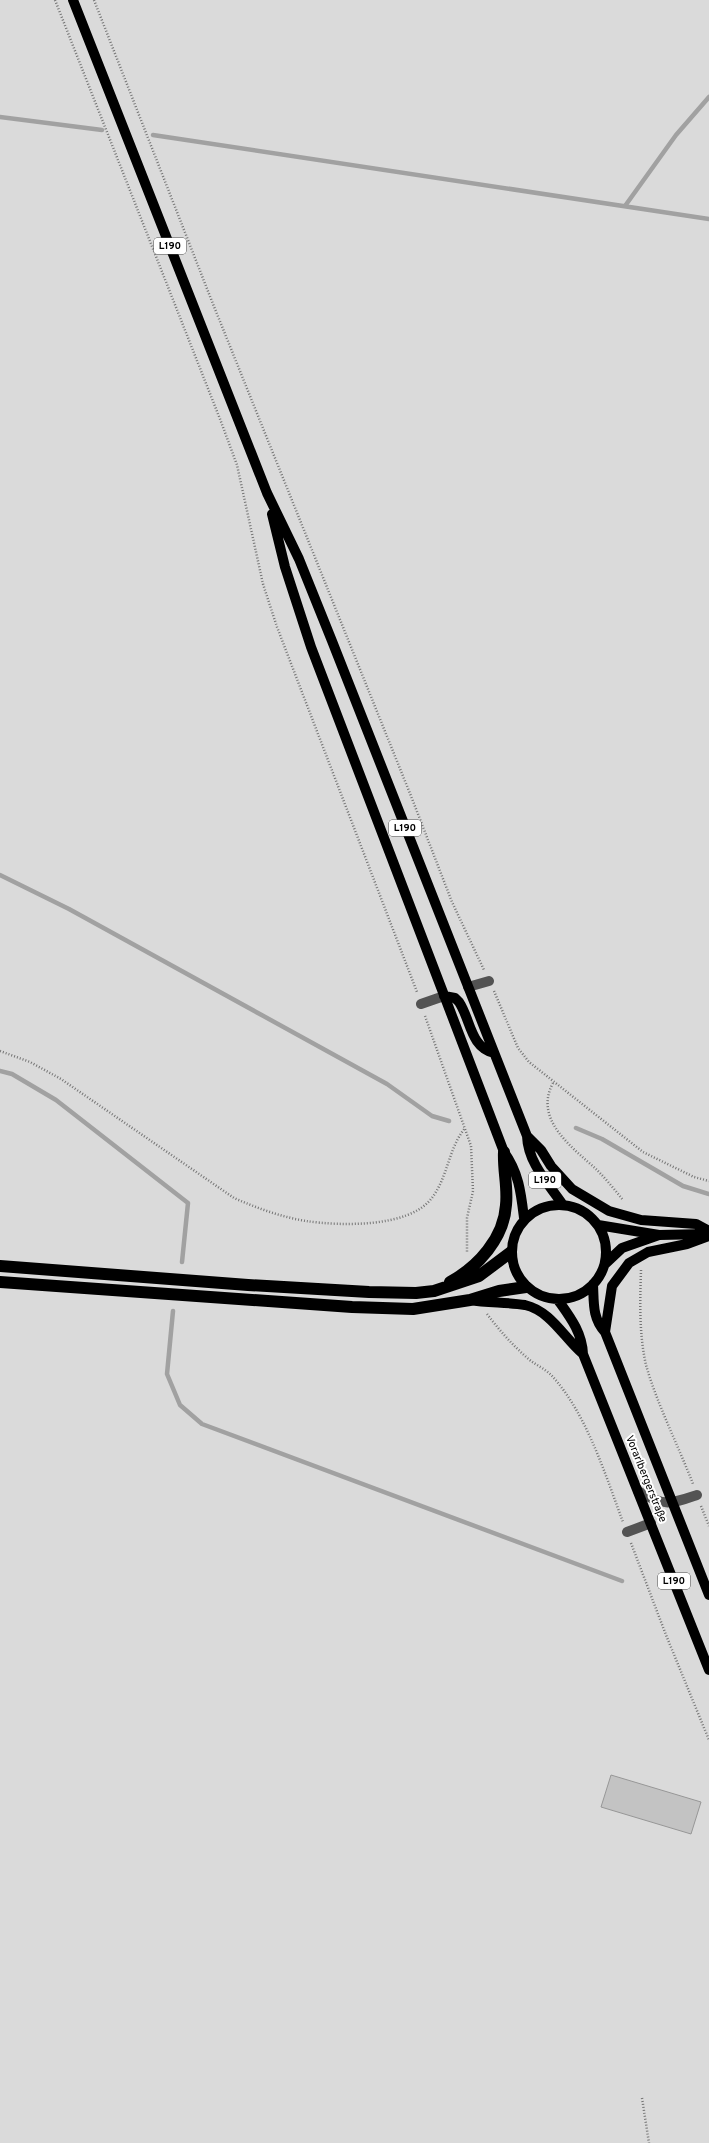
<svg xmlns="http://www.w3.org/2000/svg" width="709" height="2143" viewBox="0 0 709 2143" font-family="Overpass,sans-serif">
  <style>
    .green { fill: #dadada }
    .lines { fill: none; stroke-linecap: round; stroke-linejoin: round }
    .stream { stroke: #a1a1a1; stroke-width: 4.5 }
    .building { fill: #c3c3c3; stroke: #979797 }
    .major-casing { stroke: #dbdbdb; stroke-width: 12 }
    .highway-casing { stroke: #dbdbdb; stroke-width: 14 }
    .path { stroke: #757575; stroke-width: 2.5; stroke-dasharray: 1 2; stroke-linecap: butt }
    .minor { stroke: #535353; stroke-width: 10 }
    .major { stroke: #000; stroke-width: 10 }
    .highway { stroke: #000; stroke-width: 12 }
    .labels { text-anchor: middle; dominant-baseline: central; stroke-width: 4; stroke-linejoin: round; paint-order: stroke }
    .shield { fill: #fff; stroke: #4c4c4c; stroke-width: 1 }
    .shield-label { font-size: 10px; font-weight: bold; fill: #000 }
    .street-label { font-size: 11px; fill: #000; stroke: #fff }
  </style>
  <rect width="100%" height="100%" fill="#fff"/>
  <path class="green" d="M0,0h709v2143h-709z"/>
  <g class="lines">
    <path class="stream" d="M0,117l102,13
      M153,135l556,84
      M625,206l51,-71 33,-38
      M0,875l69,34 318,175 45,32 17,5
      M0,1071l12,3 44,26 132,103 -6,59
      M576,1128l26,11 81,47 26,8
      M173,1311l-6,63 13,31 22,19 420,157"/>
  </g>
  <path class="building" d="M611,1775l90,27 -10,32 -90,-27z"/>
  <g class="lines">
    <g class="major-casing">
      <path id="major" d="M73,0l194,493 32,66 33,82 195,495c1,27 21,47 36,69
        M272,514l13,53 26,80 193,505c15,21 17,41 20,66
        M444,996l11,2 4,4c12,18 11,45 35,51
        M527,1136l14,14 10,16 21,23 37,22 32,9 55,4 13,7
        M512 1252a47 47 0 1 1 94 0a47 47 0 1 1-94 0Z
        M598,1225l61,10 48,-1
        M605,1264l17,-16 37,-13
        M593,1284c1,18 -1,34 12,48l104,263
        M470,1300c18,3 37,2 55,5 26,6 39,33 58,49
        M558,1300c12,17 24,32 25,54l126,316
        M605,1332l7,-46 17,-23 19,-11 39,-8 22,-8"/>
    </g>
    <g class="highway-casing">
      <path id="highway" d="M0,1266l248,19 121,7 47,1 18,-2 45,-15 32,-24
        M0,1282l352,25 61,2 57,-9 29,-9 27,-4
        M450,1282c28,-15 54,-44 56,-77 2,-18 -3,-35 -2,-53"/>
    </g>
    <path class="path" d="M55,0l165,419 17,46 26,119 14,43 140,365
      M94,0l119,304 198,492 41,106 32,68
      M494,991l24,57 11,14 114,90 51,25 15,4
      M425,1016l46,130 2,45 -6,27v34
      M0,1051l30,11 31,17 173,119c23,10 47,19 72,23 34,5 102,7 125,-22 17,-21 17,-50 34,-71
      M553,1083c-20,37 20,65 44,87 9,9 18,20 26,30
      M641,1270c-1,32 -2,64 5,95 11,39 32,80 47,119
      M487,1314c13,17 27,33 44,47 7,5 16,9 22,16 34,38 52,97 70,145
      M701,1506l8,20
      M631,1543l35,92 43,105
      M642,2098l7,45"/>
    <path class="minor" d="M468,987l21,-6
      M421,1004l23,-8
      M638,1491c26,16 32,13 59,4
      M627,1532l24,-9"/>
    <use href="#major" class="major"/>
    <use href="#highway" class="highway"/>
  </g>
  <g class="labels">
    <g class="shield">
      <rect x="154" y="238" width="32" height="16" rx="3"/>
      <rect x="389" y="820" width="32" height="16" rx="3"/>
      <rect x="529" y="1172" width="32" height="16" rx="3"/>
      <rect x="658" y="1573" width="32" height="16" rx="3"/>
    </g>
    <g class="shield-label">
      <text x="170" y="246">L190</text>
      <text x="405" y="828">L190</text>
      <text x="545" y="1180">L190</text>
      <text x="674" y="1581">L190</text>
    </g>
    <g class="street-label">
      <text transform="translate(646 1479) rotate(68)">Vorarlbergerstraße</text>
    </g>
  </g>
</svg>
